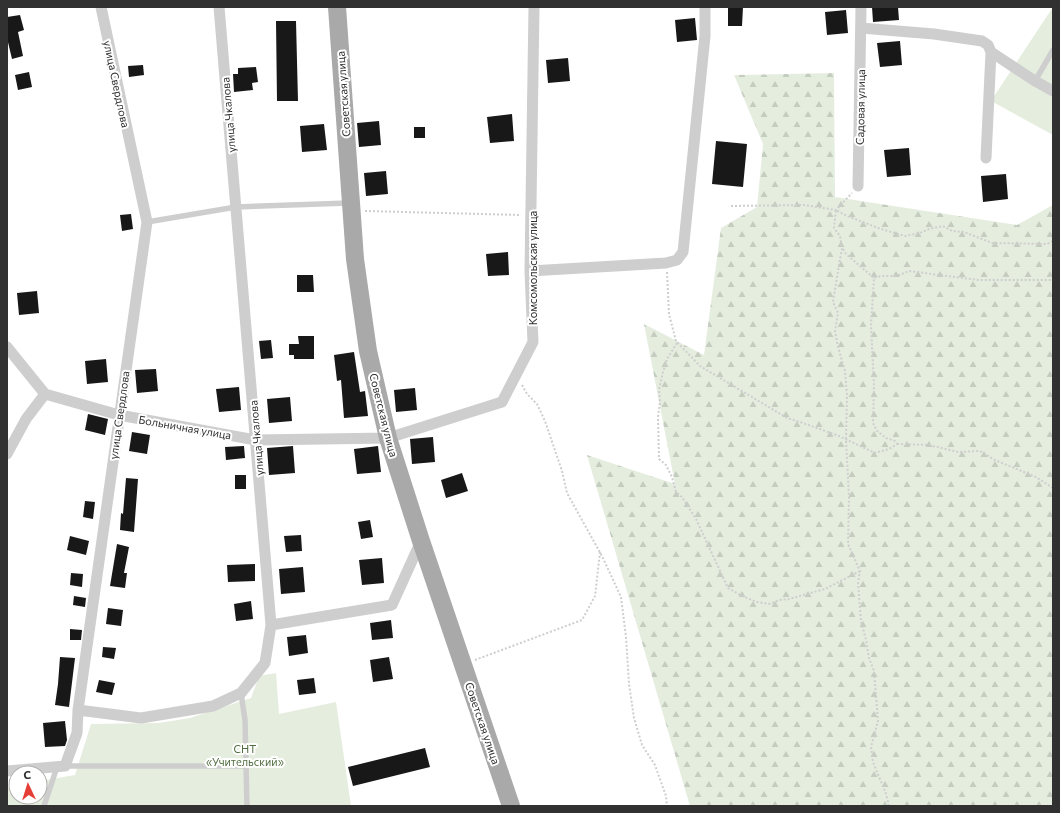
<svg xmlns="http://www.w3.org/2000/svg" width="1060" height="813" viewBox="0 0 1060 813" font-family="Commissioner,sans-serif">
  <style>
    .green { fill: #e5eddf }
    .forest { fill: url(#forest-firs) }
    .building { fill: #181818 }
    .lines { fill: none; stroke-linecap: round; stroke-linejoin: round }
    .path { stroke: #cecece; stroke-width: 2; stroke-dasharray: 2 2; stroke-linecap: butt }
    .lane { stroke: #cecece; stroke-width: 5.5 }
    .street { stroke: #cecece; stroke-width: 11 }
    .primary { stroke: #a9a9a9; stroke-width: 18 }
    .labels { text-anchor: middle; dominant-baseline: central; stroke-width: 4; stroke-linejoin: round; paint-order: stroke }
    .street-label { font-size: 11px; fill: #313131; stroke: #fff }
    .park-label { font-size: 11px; fill: #4f6d3e; stroke: #fff }
  </style>
  <defs>
    <pattern id="forest-firs" width="22" height="20" patternUnits="userSpaceOnUse"><rect width="22" height="20" fill="#e5eddf"/><path d="M5 1l3.5 6h-7zM16 11l3.5 6h-7z" fill="#c5ccc0"/></pattern>
  </defs>
  <rect width="100%" height="100%" fill="#fff"/>
  <path class="green" d="M1053,7v128l-62,-34z
    M276,673l3,41 57,-12 15,104h-344v-18l9,-2v11h24v-16l35,-6 16,-51 68,-1 31,-5 61,-20 8,-22z"/>
  <path class="forest" d="M834,73l1,124 182,28 36,-20v601h-363l-103,-351 88,29 -31,-160 60,31 17,-127 36,-21 6,-63 -29,-69z"/>
  <path class="building" d="M728,7h15l-1,19h-14z
    M872,7h26l1,13 -26,2z
    M846,10l2,23 -21,2 -2,-23z
    M20,15l4,15 -6,2 5,24 -11,3 -5,-21v-21z
    M695,18l2,22 -20,2 -2,-22z
    M276,21h20l2,80h-21z
    M900,41l2,24 -22,2 -3,-24z
    M568,58l2,23 -22,2 -2,-23z
    M143,65l1,10 -15,2 -1,-11z
    M256,67l2,15 -6,1 1,7 -19,2 -1,-18h5v-6z
    M29,72l3,15 -14,3 -3,-15z
    M512,114l2,27 -24,2 -3,-26z
    M379,121l2,24 -22,2 -2,-24z
    M324,124l3,26 -25,2 -2,-26z
    M414,127h11v11h-11z
    M716,141l31,3 -4,43 -31,-3z
    M909,148l2,27 -24,2 -3,-27z
    M386,171l2,23 -22,2 -2,-23z
    M1006,174l2,25 -25,3 -2,-26z
    M131,214l2,15 -11,2 -2,-16z
    M508,252l1,23 -21,1 -2,-22z
    M297,275h16l1,17h-17z
    M37,291l2,22 -20,2 -2,-22z
    M298,336h16v23h-20v-4h-5v-11h10z
    M271,340l2,18 -12,1 -2,-18z
    M354,352l6,40 5,-1 3,25 -24,2 -3,-38 -4,1 -3,-26z
    M106,359l2,23 -21,2 -2,-23z
    M156,369l2,22 -21,2 -2,-23z
    M239,387l2,23 -22,2 -3,-23z
    M415,388l2,22 -21,2 -2,-22z
    M290,397l2,24 -23,2 -2,-24z
    M88,414l20,5 -3,16 -20,-5z
    M132,432l18,3 -3,19 -18,-3z
    M433,437l2,25 -23,2 -2,-25z
    M244,446l1,12 -19,2 -1,-13z
    M293,446l2,27 -26,2 -2,-27z
    M378,446l3,26 -24,2 -3,-25z
    M462,473l6,18 -22,7 -5,-18z
    M235,475h11v14h-11z
    M126,478l12,1 -4,53 -14,-2 1,-17 2,1z
    M85,501l10,1 -2,17 -10,-2z
    M370,520l3,17 -12,2 -3,-17z
    M301,535l1,16 -16,1 -2,-16z
    M70,536l19,5 -3,14 -19,-5z
    M117,544l12,3 -5,26h3l-2,15 -15,-2z
    M382,558l2,25 -22,2 -3,-25z
    M255,564v17l-27,1 -1,-17z
    M303,567l2,25 -24,2 -2,-25z
    M71,573l12,1 -1,13 -12,-2z
    M74,596l12,2 -1,9 -12,-2z
    M251,601l2,18 -17,2 -2,-17z
    M108,608l15,2 -2,16 -15,-2z
    M391,620l2,18 -21,2 -2,-17z
    M70,629l12,1 -1,10h-11z
    M306,635l2,18 -19,3 -2,-19z
    M103,647l13,1 -2,11 -12,-2z
    M60,657l15,1 -6,49 -14,-2 3,-21z
    M389,657l4,22 -20,3 -3,-22z
    M314,678l2,15 -17,2 -2,-15z
    M99,680l16,3 -3,12 -16,-3z
    M65,721l2,19 -2,6 -20,1 -2,-24z
    M425,748l5,19 -77,19 -5,-19z"/>
  <g class="lines">
    <path class="path" d="M731,206l73,-1 32,5 16,-17
      M365,211l156,4
      M843,249l3,5 28,24
      M667,272l2,42 7,27 24,25 87,52 16,5 36,13 36,17 14,-4 8,-5 -2,-3 -9,-3 -9,-7 -4,-8 1,-38 -3,-60 3,-47 7,-2h16l12,-5 69,9h75
      M677,343l-10,16 -4,13 -4,18 1,12 -2,15 1,42 7,6 6,12 4,15 6,5 14,22 32,69 14,8 15,6 12,2 11,-4 9,-1 36,-10 35,-18
      M522,385l5,9 10,10 8,17 17,50 5,22 35,63 19,41 5,40 3,47 5,34 8,27 13,20 11,31 1,10
      M897,444l32,1 29,7 22,-1 15,9 41,17 17,11
      M475,660l107,-40 13,-24 5,-44
      M889,806l-3,-12 -13,-32 -2,-15 7,-26 -4,-50 -5,-13 -3,-18 -5,-19 -3,-38 2,-12 -12,-27 1,-47 -3,-58 1,-44 -2,-24 -7,-24 -3,-16 3,-18 -5,-11 7,-43 2,-10 -2,-13 -6,-8 2,-18 11,6 34,13 24,7 15,-3 9,-4 14,-3 9,5 12,1 28,11 55,1 6,-3"/>
    <path class="lane" d="M1035,81l18,-31
      M147,222l89,-15 113,-4
      M241,693l4,27 2,86
      M65,766h181
      M44,806l13,-39"/>
    <path class="street" d="M861,28l73,6 48,7 6,4 3,7 -5,106
      M991,52l44,29 18,10
      M858,186l3,-179
      M530,271l136,-8 11,-3 6,-8 22,-216v-29
      M7,347l38,47 74,21 137,25 132,-2 114,-36 31,-60 -3,-71 4,-264
      M7,454l19,-35 19,-25
      M271,625l121,-20 29,-64
      M78,710l63,8 72,-12 28,-13 24,-30 6,-38 -52,-618
      M7,771l58,-5 12,-33 1,-23 69,-488 -46,-215"/>
    <path class="primary" d="M337,7l18,252 13,92 20,87 33,103 90,265"/>
  </g>
  <g class="labels">
    <g class="street-label">
      <text transform="translate(117 84) rotate(78)">улица Свердлова</text>
      <text transform="translate(343 94) rotate(-94)">Советская улица</text>
      <text transform="translate(860 107) rotate(-89)">Садовая улица</text>
      <text transform="translate(228 115) rotate(-95)">улица Чкалова</text>
      <text transform="translate(532 268) rotate(-90)">Комсомольская улица</text>
      <text transform="translate(119 415) rotate(-82)">улица Свердлова</text>
      <text transform="translate(384 415) rotate(76)">Советская улица</text>
      <text transform="translate(185 427) rotate(10)">Больничная улица</text>
      <text transform="translate(256 438) rotate(-95)">улица Чкалова</text>
      <text transform="translate(483 723) rotate(71)">Советская улица</text>
    </g>
    <g class="park-label">
      <text x="245" y="748">СНТ<tspan x="245" dy="13">«Учительский»</tspan></text>
    </g>
  </g>
  <rect width="1060" height="813" fill="none" stroke="#313131" stroke-width="16"/>
  <g transform="translate(28 785) rotate(356)"><circle r="19" fill="#ffffff" stroke="#adadad"/>
  <path d="M0-3L7 15L0 10L-7 15Z" fill="#e43e37"/>
  <text y="-6" font-size="11" font-weight="bold" text-anchor="middle" fill="#313131">С</text>
  </g>
</svg>
